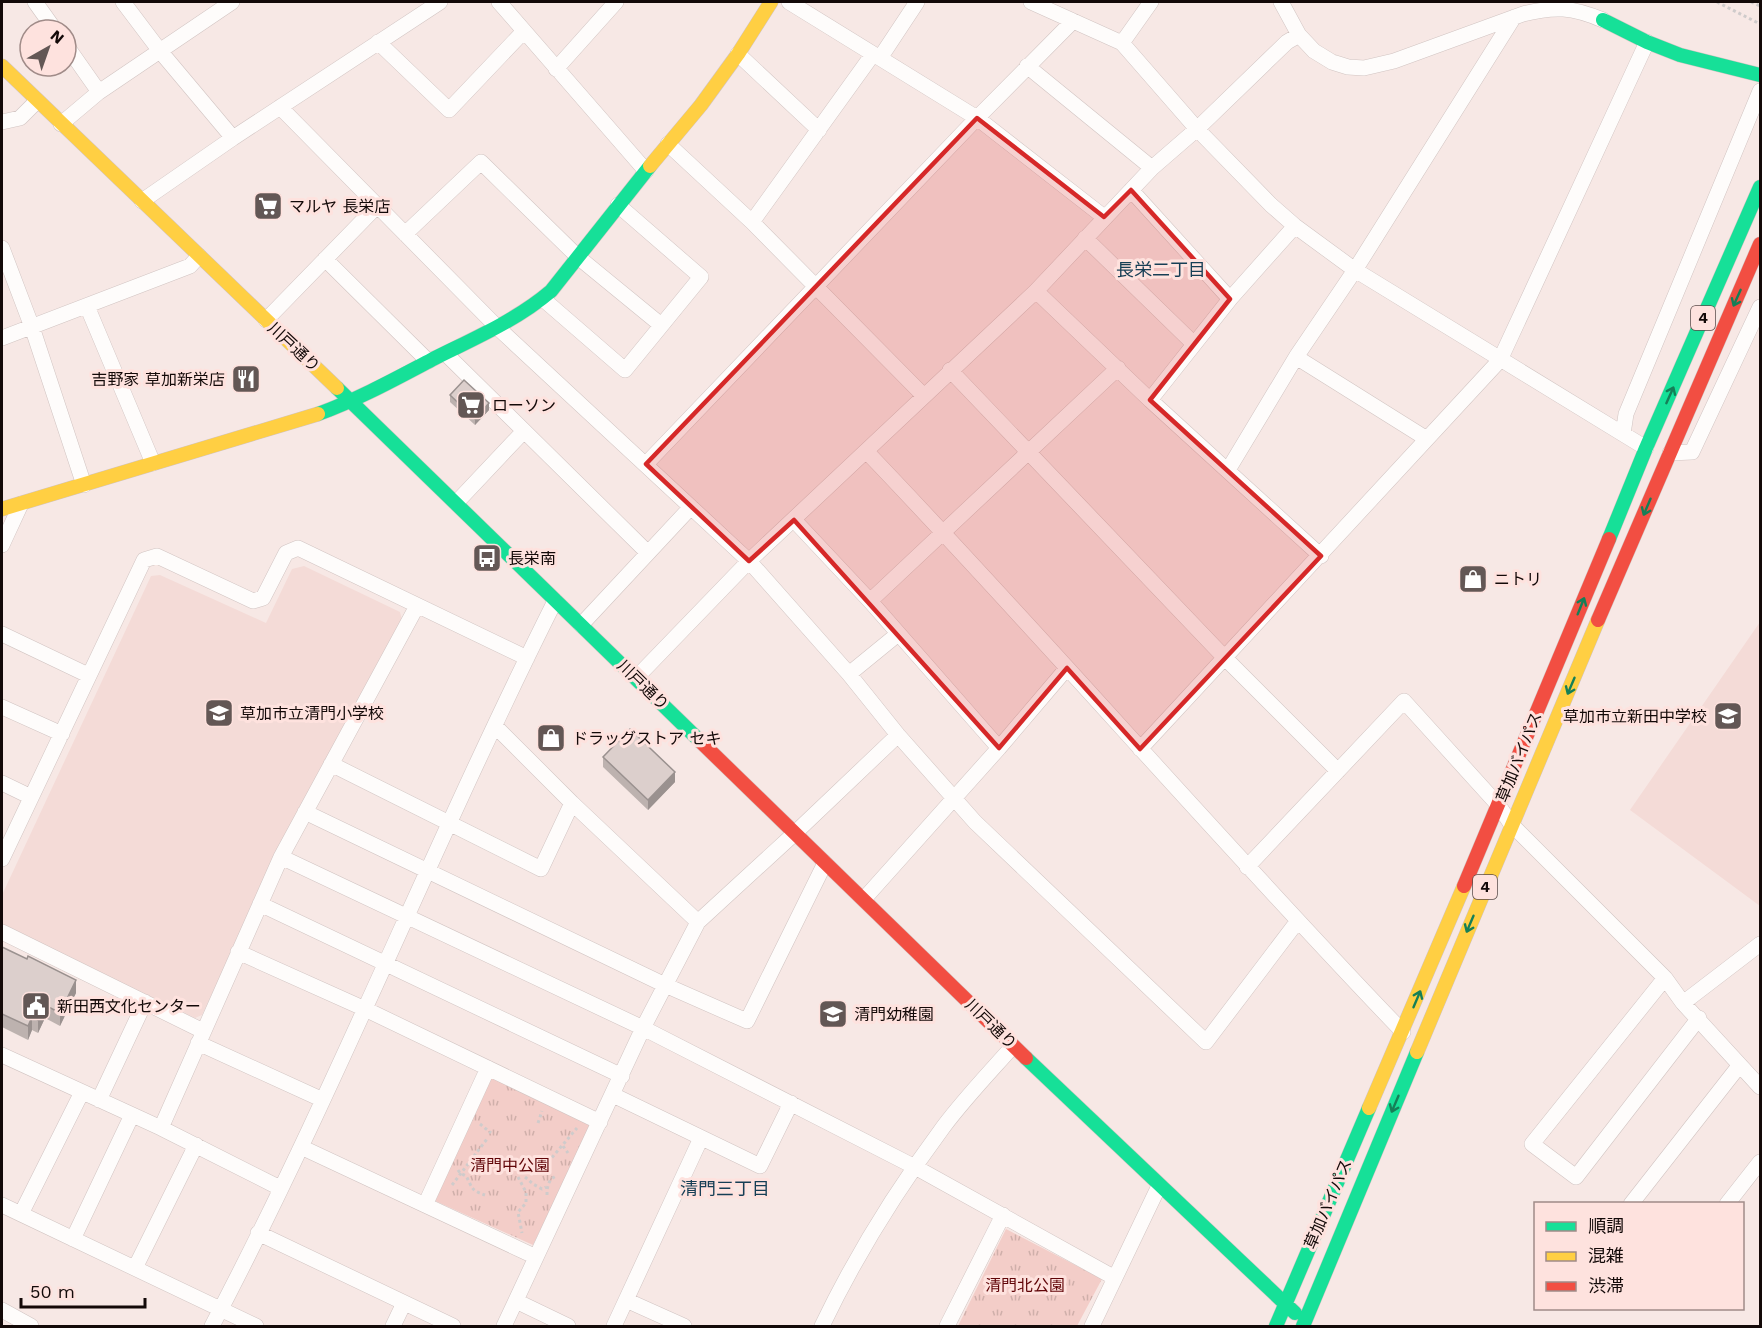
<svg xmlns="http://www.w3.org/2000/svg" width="1762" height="1328" viewBox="0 0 1762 1328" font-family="'Work Sans','Noto Sans JP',sans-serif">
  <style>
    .built { fill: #f4dbd7 }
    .park { fill: url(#park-tufts) }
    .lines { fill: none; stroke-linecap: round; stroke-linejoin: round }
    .street-casing { stroke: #d1c4c2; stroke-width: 16 }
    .fast-casing { stroke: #d1c4c2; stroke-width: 15 }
    .slow-casing { stroke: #d1c4c2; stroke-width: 15 }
    .jam-casing { stroke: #d1c4c2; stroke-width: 15 }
    .path { stroke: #cfcbcb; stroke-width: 3; stroke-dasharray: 3 3; stroke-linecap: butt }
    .street { stroke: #fefcfb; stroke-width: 15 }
    .fast { stroke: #16e098; stroke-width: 14 }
    .slow { stroke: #ffcf43; stroke-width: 14 }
    .jam { stroke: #f24e42; stroke-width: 14 }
    .wall { fill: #bdb2af }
    .shaded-wall { fill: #9a918f }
    .building { fill: #dccfcc; stroke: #9a918f; stroke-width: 1.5 }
    .oneway { stroke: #157f57 }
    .marked { fill: #d62828; fill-opacity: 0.2; stroke: #d62828; stroke-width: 4.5; stroke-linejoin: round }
    .labels { text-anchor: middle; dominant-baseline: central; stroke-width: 6; stroke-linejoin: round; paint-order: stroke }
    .shield { fill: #fee2de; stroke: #5a4a48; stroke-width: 1.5 }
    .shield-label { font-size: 15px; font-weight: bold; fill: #130908 }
    .poi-label { font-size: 16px; fill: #130908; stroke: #fee2de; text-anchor: start }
    .street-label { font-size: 16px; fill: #130908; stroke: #fee2de }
    .park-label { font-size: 16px; fill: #600407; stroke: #fee2de }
    .neighbourhood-label { font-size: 18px; fill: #163e55; stroke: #fee2de }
  </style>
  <defs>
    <pattern id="park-tufts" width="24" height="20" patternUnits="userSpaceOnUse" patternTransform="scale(1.5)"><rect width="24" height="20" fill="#f3cdc8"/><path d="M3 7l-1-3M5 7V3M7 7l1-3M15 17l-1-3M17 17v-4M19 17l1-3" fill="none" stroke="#cfafaa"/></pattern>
  </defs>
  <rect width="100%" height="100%" fill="#f7e8e5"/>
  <path class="built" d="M304,566l96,46 2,8 -100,183 -100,212 -7,3 -193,-91v-32l149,-319 9,-1 106,48 26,-54z
    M1760,622v284l-130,-96z"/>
  <path class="park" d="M491,1076l101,48 -59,121 -100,-45z
    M1006,1229l96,50 -25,47h-119z"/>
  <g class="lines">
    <g class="street-casing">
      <path id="street" d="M35,2l20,28
        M123,2l37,49 73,87
        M499,2l147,169
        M789,2l188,116 127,99
        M1031,2l91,41 75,86 74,76 24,21 60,44 268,164
        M1281,2l18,33 15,16 18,11 16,5 16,1 30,-7 129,-47c32,-8 49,-7 80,6
        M378,42l71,68 75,-79
        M1122,43l29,-41
        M66,45l33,47
        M738,54l81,76
        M880,58l37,-56
        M1027,66l125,102
        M556,69l60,-67
        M280,107l217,220 252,234 100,113 49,61 77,87 231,220 91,-120
        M2,122l18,-4 17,-17
        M61,124l38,-32 133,-90
        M668,144l84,78 171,173
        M1131,190l99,109
        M142,201l91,-63 207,-136
        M752,222l121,-168
        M405,234l76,-72 97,95 83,68
        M1085,238l109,106
        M2,248l30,79 52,158
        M325,259l103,102
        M1036,291l114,109 171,156
        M543,299l82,71 76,-93 -83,-72
        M87,306l66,157
        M266,320l111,-114
        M2,338l188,-72 9,-10
        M446,354l202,199
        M1296,357l131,82
        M950,370l275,288 113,113
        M1150,400l80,-101 65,-73
        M1646,448l-23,-14 3,-20 134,-323
        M866,451c182,190 354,391 537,581
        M1670,453l22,-1 68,-145
        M646,464l331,-346 96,-97
        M1228,470l68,-113 59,-87 159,-253
        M456,503l67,-71
        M794,520l76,81 129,147
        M2,545l19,-41
        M870,601l248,-233
        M581,625l110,-118
        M2,634l86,41
        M849,674l49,-40
        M636,678l113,-117 287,-270 116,-123 45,-39 90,-87 12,-7
        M2,707l60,27
        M495,726l77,77 126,119
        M1140,749l360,-389 147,-318
        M331,764l210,105 31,-66
        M2,783l29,14
        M305,812l360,173 82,36 78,-158
        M281,857l362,171 272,139 200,111
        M2,859l142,-299 13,-4 96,45 10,-3 23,-45 12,-5 229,110
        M1247,867l157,-166 95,105 12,18 154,154 18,25 77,84
        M864,899l135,-151 68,-80
        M260,904l362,172
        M2,932l201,99
        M238,952l127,57 235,113
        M1665,978l-133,166 44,33 123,-159
        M1683,1003l77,-59
        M198,1043l125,57
        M2,1055l159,73 119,60
        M613,1095l147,71 31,-63
        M99,1100l46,-98
        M161,1128l120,-271 136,-251
        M301,1147l235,110
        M1631,1204l108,-138
        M1727,1204l33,-42
        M2,1205l254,121
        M425,1205l63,-137
        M21,1214l61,-122
        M258,1233l195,93
        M73,1239l59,-124
        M135,1268l61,-123
        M626,1300l58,26
        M516,1301l52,25
        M2,1310l29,16
        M212,1326c124,-236 223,-486 343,-725
        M393,1326l11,-23
        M504,1326l139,-298 55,-106 97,-89 103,-98
        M614,1326l87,-188
        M822,1326c33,-69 76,-138 122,-200 21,-28 46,-54 69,-80
        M947,1326l56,-111
        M1092,1326l67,-140"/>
    </g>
    <g class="fast-casing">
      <path id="fast" d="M1603,20l44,22 33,13 80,20
        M337,388l364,354
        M318,414c41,-15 79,-36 117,-56 40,-20 82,-38 116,-67l99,-125
        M1609,539l37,-91 114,-261
        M1026,1058l269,255
        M1276,1326l93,-218
        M1303,1326l114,-274"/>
    </g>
    <g class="slow-casing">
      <path id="slow" d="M2,66l335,322
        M650,166l51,-61 37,-51 33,-52
        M2,509l316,-95
        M1417,1052l181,-432
        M1369,1108l95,-222"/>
    </g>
    <g class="jam-casing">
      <path id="jam" d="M1598,620l162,-376
        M701,742l325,316
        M1464,886l145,-347"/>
    </g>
    <path class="path" d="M1717,2l43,22
      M1751,2l9,4
      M538,1123l4,-12
      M480,1124l11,9
      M563,1146l5,7
      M458,1170l2,3 6,3c7,12 4,14 19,19
      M533,1172l16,-11 28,-33
      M518,1177l8,15v11l-8,9 4,21
      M525,1177l8,7 9,5 4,-2
      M452,1185l35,-46
      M547,1195c0,-8 1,-15 9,-19"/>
    <use href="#street" class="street"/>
    <use href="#fast" class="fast"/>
    <use href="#slow" class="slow"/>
    <use href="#jam" class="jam"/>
  </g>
  <path class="wall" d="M450,395l39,15 -14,15 -25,-23z
    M603,757l72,25 -27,28 -45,-43z
    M2,947l74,46 -16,33 -15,-8 -7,15 -6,-3 -4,10 -26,-13z"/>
  <path class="shaded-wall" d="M489,403v7l-14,15v-6z
    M675,772v10l-27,28v-10z
    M76,980v13l-16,33v-13z
    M45,1005v13l-7,15v-13z
    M32,1017v13l-4,10v-14z"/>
  <path class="building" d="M464,380l25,23 -14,16 -25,-24z
    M630,729l45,43 -27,28 -45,-43z
    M2,947l25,12 1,-3 48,24 -16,33 -15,-8 -7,15 -6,-3 -4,9 -26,-12z"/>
  <defs><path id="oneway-shaft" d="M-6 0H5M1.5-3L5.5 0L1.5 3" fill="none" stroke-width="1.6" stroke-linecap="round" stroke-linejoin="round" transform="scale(1.5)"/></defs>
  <g class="oneway">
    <use href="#oneway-shaft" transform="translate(1737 298) rotate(114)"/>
    <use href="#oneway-shaft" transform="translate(1670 395) rotate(-66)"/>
    <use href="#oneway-shaft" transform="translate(1647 507) rotate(113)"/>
    <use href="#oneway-shaft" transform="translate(1581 606) rotate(-68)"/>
    <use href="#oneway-shaft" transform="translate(1571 686) rotate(113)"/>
    <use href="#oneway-shaft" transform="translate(1470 924) rotate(113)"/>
    <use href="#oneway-shaft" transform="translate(1417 999) rotate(-67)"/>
    <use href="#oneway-shaft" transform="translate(1395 1104) rotate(113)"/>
  </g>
  <path class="marked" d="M977,118l127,99 27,-27 99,109 -80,101 171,156 -181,193 -73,-81 -68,80 -205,-228 -45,41 -103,-97z"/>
  <defs>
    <g id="supermarket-square" transform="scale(1.5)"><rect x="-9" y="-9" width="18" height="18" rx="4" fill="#635755" stroke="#fee2de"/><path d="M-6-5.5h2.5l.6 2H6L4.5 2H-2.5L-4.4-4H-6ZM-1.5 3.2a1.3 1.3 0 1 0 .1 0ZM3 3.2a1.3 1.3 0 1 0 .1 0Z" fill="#fff"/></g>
    <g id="restaurant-square" transform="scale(1.5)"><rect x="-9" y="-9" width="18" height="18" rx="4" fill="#635755" stroke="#fee2de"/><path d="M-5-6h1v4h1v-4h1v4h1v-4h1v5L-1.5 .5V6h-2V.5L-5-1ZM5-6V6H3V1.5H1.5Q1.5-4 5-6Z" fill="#fff"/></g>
    <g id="bus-square" transform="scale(1.5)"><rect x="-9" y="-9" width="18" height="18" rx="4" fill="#635755" stroke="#fee2de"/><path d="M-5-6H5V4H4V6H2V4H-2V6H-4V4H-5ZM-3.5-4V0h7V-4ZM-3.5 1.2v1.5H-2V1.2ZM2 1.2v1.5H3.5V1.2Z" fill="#fff"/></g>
    <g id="shop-square" transform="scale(1.5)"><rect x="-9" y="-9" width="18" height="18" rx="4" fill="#635755" stroke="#fee2de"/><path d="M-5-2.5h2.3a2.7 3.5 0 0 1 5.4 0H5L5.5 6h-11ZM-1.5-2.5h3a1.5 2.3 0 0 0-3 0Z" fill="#fff"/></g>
    <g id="school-square" transform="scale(1.5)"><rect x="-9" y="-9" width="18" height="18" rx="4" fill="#635755" stroke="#fee2de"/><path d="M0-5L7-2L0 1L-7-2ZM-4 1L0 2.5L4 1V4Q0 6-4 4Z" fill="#fff"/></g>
    <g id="civic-square" transform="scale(1.5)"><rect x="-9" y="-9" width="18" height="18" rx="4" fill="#635755" stroke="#fee2de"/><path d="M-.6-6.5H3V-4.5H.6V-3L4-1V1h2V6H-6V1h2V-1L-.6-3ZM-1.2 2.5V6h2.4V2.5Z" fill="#fff"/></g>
  </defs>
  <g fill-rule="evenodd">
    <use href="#supermarket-square" x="268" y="206"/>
    <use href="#restaurant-square" x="246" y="379"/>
    <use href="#supermarket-square" x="471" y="405"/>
    <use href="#bus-square" x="487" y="558"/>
    <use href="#shop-square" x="1473" y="579"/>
    <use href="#school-square" x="219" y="713"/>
    <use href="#school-square" x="1728" y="716"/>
    <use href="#shop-square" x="551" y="738"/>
    <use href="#civic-square" x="36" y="1006"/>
    <use href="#school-square" x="833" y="1014"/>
  </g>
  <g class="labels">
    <g class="shield">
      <rect x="1691" y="306" width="24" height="24" rx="4.5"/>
      <rect x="1473" y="875" width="24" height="24" rx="4.5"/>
    </g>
    <g class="shield-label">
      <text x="1703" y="318">4</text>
      <text x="1485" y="887">4</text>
    </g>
    <g class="poi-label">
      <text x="289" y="206">マルヤ 長栄店</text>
      <text x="225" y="379" text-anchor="end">吉野家 草加新栄店</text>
      <text x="492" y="405">ローソン</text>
      <text x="508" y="558">長栄南</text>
      <text x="1494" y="579">ニトリ</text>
      <text x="240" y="713">草加市立清門小学校</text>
      <text x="1707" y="716" text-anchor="end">草加市立新田中学校</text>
      <text x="572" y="738">ドラッグストア セキ</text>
      <text x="57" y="1006">新田西文化センター</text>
      <text x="854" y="1014">清門幼稚園</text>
    </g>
    <g class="street-label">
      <text transform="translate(294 347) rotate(43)">川戸通り</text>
      <text transform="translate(643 685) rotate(44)">川戸通り</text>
      <text transform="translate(1519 757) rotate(-68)">草加バイパス</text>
      <text transform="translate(991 1024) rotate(44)">川戸通り</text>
      <text transform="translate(1328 1204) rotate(-67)">草加バイパス</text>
    </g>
    <g class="park-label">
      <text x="510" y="1165">清門中公園</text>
      <text x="1025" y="1285">清門北公園</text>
    </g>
    <g class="neighbourhood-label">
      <text x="1161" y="269">長栄二丁目</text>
      <text x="725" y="1188">清門三丁目</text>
    </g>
  </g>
  <rect width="1762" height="1328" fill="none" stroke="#130908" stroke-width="6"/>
  <rect x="1534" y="1202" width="210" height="108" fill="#fee2de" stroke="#a08b88" stroke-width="1.5"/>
  <rect x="1546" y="1222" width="30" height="9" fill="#16e098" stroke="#a08b88" stroke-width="1.5"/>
  <text x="1588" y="1232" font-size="18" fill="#130908">順調</text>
  <rect x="1546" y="1252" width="30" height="9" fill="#ffcf43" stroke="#a08b88" stroke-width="1.5"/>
  <text x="1588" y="1262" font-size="18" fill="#130908">混雑</text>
  <rect x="1546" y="1282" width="30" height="9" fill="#f24e42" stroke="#a08b88" stroke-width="1.5"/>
  <text x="1588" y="1292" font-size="18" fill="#130908">渋滞</text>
  <g transform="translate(48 48) rotate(40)"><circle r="28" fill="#fee2de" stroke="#a08b88" stroke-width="1.5"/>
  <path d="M0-4.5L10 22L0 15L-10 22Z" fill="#635755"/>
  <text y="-9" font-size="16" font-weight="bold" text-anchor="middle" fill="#130908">N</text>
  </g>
  <path d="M21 1298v9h124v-9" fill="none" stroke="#130908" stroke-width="3"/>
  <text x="30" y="1298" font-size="18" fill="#130908" stroke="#fee2de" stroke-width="4.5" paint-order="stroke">50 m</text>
</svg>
